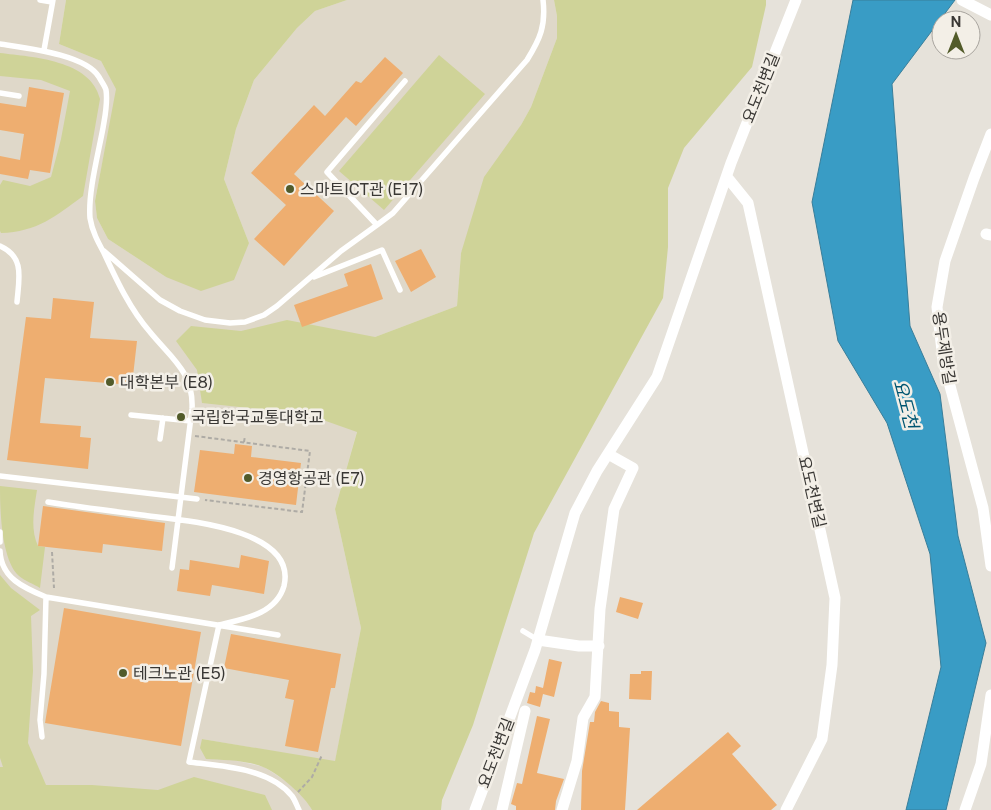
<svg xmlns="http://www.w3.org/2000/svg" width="991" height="810" viewBox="0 0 991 810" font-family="'Public Sans','Noto Sans KR',sans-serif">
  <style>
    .built { fill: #dfd8c9 }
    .green { fill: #cfd398 }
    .water { fill: #399cc5; stroke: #397e9a }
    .building { fill: #eeae70 }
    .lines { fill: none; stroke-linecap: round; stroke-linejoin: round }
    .path { stroke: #aeaba5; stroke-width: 2; stroke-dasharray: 4 2.5; stroke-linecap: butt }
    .lane { stroke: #fff; stroke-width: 5.5 }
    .street { stroke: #fff; stroke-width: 11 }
    .poi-dot { fill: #525b2a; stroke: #f3efe7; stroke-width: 2 }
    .labels { text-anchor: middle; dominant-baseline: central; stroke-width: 5; stroke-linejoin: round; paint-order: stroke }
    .street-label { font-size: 16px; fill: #393734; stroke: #f3efe7 }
    .poi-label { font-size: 16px; fill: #393734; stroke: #f3efe7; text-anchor: start }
    .water-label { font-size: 18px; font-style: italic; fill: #005571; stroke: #f3efe7 }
  </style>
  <rect width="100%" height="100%" fill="#e6e2da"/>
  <path class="built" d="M0,0h66l-7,44 42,17 16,28 -22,111 2,18 11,21 58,38 83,-34 -25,-64 12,-50 18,-49 43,-52 18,-17 32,-11h207l3,16v22l-26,69 -10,18 -60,128 -4,53 -82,31 -10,66 -30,106 26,119 -26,134 -133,-23 35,22 27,6 23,15 11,10 10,9 4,9h-312z"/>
  <path class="green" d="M66,0h281l-32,11 -18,17 -43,52 -18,49 -12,50 25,64 -15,37 -33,11 -35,-14 -58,-38 -11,-21 -2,-17 21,-112 -15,-28 -42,-17z
    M554,0h212v5l-14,62 -68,81 -16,40v59l-5,51 -129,235 -61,192 -31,75 -1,10h-129c-7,-14 -34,-37 -49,-43 -17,-7 -39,-7 -57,-8l-6,-11 2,-9 133,22 26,-133 -26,-119 22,-77 -51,-18 -104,-11 -5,-33 -21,-29 15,-15 50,5 46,-11 88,17 82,-31 4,-53 23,-76 37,-52 10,-18 26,-69v-22z
    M0,53c33,4 91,7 100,46l-17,97c-27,20 -46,36 -82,37l-1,-2v-46l3,-5 27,6 21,-9 10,-38 9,-48 -29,-11 -41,-4z
    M439,55l46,39 -101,116 -45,-39z
    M0,486l37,4c-3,19 -7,39 1,56l7,1 -5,41c-6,-4 -15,-7 -21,-12 -18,-16 -19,-67 -19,-90z
    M0,575l11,13 29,22 -9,6 2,55 -5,72 18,42h46l66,5 36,-13 71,18 7,15h-272v-43h3l-3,-9z"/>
  <path class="water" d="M853,0h102l-63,84 18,242 30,68 18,142 28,107 -40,167h-40l35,-143 -11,-113 -43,-131 -49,-82 -26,-139z"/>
  <path class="building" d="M385,57l18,16 -47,53 -10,-9 -52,57 40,37 -50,55 -30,-27 32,-34 -35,-32 63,-68 11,11 31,-35 5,2z
    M29,87l35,6 -14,80 -20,-3 -2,9 -28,-5v-18l20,4 4,-26 -24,-4v-27l26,4z
    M421,249l15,28 -25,15 -16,-31z
    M371,264l12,35 -81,28 -8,-22 54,-19 -4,-12z
    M53,298l41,4 -4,36 47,3 -5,44 -87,-7 -5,45 41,3 -1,11 11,1 -3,31 -81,-9 19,-143 25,2z
    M235,444l17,2 -1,11 50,6 -5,42 -102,-13 6,-42 34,4z
    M43,506l122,17 -3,28 -59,-7 -1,9 -64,-7z
    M241,555l28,6 -5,33 -52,-9 -2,11 -33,-5 3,-22 9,1 1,-10 49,8z
    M620,597l23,6 -5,16 -22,-7z
    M64,608l137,24 -20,114 -136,-23z
    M231,634l110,20 -6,34h-4l-13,64 -33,-6 9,-46 -9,-2 4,-18 -65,-12z
    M549,659l13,3 -8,35 -11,-3 -3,13 -13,-4 3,-11 5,1 1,-7 7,2z
    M641,671h11l-1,29 -22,-1 1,-25h11z
    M601,701l8,2v8l10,1v15l11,1 -5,82h-44l1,-39 8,-49h4l1,-10z
    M537,716l13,3 -13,54 27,6 -8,22 -1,9h-39v-4l-5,-2 6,-21 5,1z
    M728,732l13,14 -9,8 45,51 -6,5h-134z"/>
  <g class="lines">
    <path class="path" d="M195,436l115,15 -8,61 -97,-12
      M244,442l1,-6
      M52,552l2,36
      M298,792l14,-15 10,-22"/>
    <path class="lane" d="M40,0l12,2
      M0,44c25,4 85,10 99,33 2,4 6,9 7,13 2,13 -1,26 -3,38 -5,27 -15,64 -13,90 2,13 8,24 14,35 13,28 26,56 46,79 21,26 44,40 42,77l-20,159
      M44,50l9,-50
      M0,93l19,3
      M377,225l16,-12 134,-153c13,-21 19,-34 16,-60
      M0,246c25,11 19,32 17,56
      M104,251l56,49 20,11 25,9 25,3 15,-1 19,-7 13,-9 64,-55 36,-26 -50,-53 78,-91
      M314,277l68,-27 18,40
      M131,415l60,6
      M160,439l3,-21
      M0,476l197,23
      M48,502c31,5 63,9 94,13 36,5 156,12 142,71 -8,28 -40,33 -65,39
      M0,532v10
      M0,551c1,27 24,37 46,46l232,38
      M219,625l-30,137c33,4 80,6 103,34 3,4 5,10 7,14
      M523,631l15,9
      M42,737l-2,-17 4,-46 2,-77"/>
    <path class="street" d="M962,0l29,15
      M991,134l-17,44 -29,83 -8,46 6,53 40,148 8,58
      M727,177l21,26 87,395 -3,67 -10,74 -36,71
      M986,234l5,1
      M538,640l41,6h20
      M475,810l60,-160 40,-137 22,-42 60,-94 74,-214 65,-163
      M502,810l23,-99
      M562,810l15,-49 6,-43 12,-21 5,-88 14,-100 19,-41 -25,-14
      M965,810l16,-46 10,-69"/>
  </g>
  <g class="poi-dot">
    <circle cx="290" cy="189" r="5"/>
    <circle cx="110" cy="382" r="5"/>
    <circle cx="181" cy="417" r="5"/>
    <circle cx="248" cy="478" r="5"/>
    <circle cx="123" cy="673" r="5"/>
  </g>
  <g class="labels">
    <g class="street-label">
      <text transform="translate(761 88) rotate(-68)">요도천변길</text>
      <text transform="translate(944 348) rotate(81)">용두제방길</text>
      <text transform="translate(812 492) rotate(77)">요도천변길</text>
      <text transform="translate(496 753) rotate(-69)">요도천변길</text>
    </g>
    <g class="poi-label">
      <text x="300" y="189">스마트ICT관 (E17)</text>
      <text x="120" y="382">대학본부 (E8)</text>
      <text x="191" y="417">국립한국교통대학교</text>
      <text x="258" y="478">경영항공관 (E7)</text>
      <text x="133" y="673">테크노관 (E5)</text>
    </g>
    <g class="water-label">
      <text transform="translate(906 404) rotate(75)">요도천</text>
    </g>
  </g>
  <g transform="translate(956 35)"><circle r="24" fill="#f3efe7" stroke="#a9a59f"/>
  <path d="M0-4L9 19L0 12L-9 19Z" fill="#525b2a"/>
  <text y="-8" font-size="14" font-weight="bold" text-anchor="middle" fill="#393734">N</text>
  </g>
</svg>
